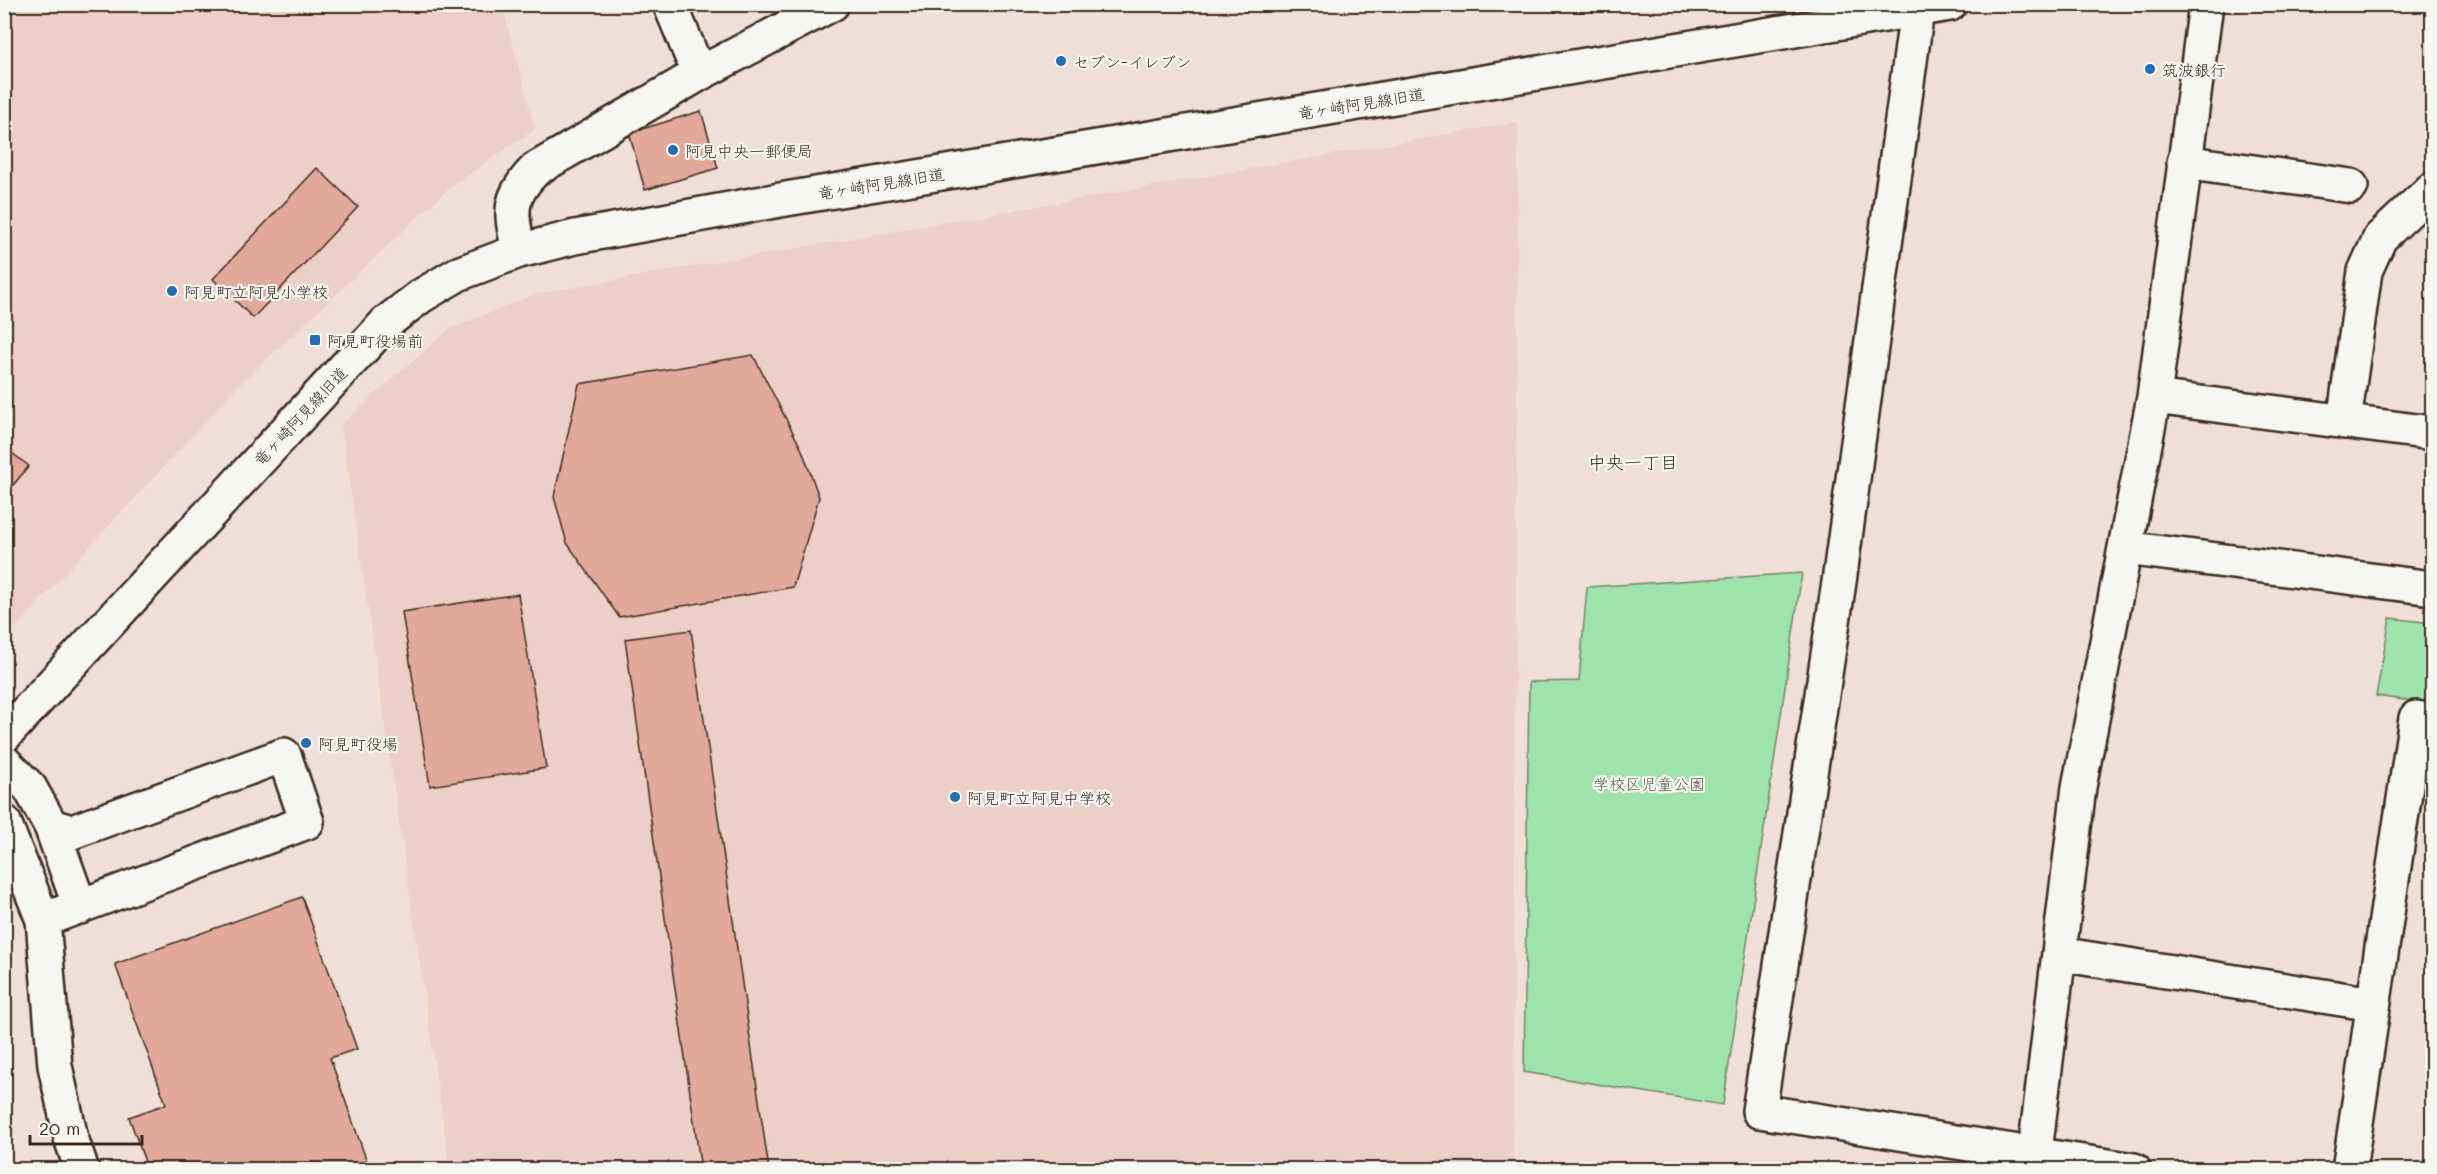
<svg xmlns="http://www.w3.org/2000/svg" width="2437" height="1174" viewBox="0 0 2437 1174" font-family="Mali,'Klee One',sans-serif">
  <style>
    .built { fill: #eccfc6 }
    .green { fill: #a0e2ac; stroke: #6e8665; stroke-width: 1.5 }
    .building { fill: #e2a99b; stroke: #3b2a1e; stroke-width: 1.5 }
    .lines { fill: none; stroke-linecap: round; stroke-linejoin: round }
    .minor-casing { stroke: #3b2a1e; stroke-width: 38 }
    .minor { stroke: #f6f6f2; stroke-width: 33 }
    .poi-dot { fill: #1f6fb2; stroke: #f6f6f2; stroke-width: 2 }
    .labels { text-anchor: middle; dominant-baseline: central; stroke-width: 4.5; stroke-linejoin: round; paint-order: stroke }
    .poi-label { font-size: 16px; fill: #3b2a1e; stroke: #f6f6f2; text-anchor: start }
    .street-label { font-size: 16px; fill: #3b2a1e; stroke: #f6f6f2 }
    .park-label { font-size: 16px; fill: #545842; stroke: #f6f6f2 }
    .neighbourhood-label { font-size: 18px; fill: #3b2a1e; stroke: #f6f6f2 }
  </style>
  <rect width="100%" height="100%" fill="#f0dfd8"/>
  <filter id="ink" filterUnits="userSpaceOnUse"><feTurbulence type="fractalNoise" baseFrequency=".0167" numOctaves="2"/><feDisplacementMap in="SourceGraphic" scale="12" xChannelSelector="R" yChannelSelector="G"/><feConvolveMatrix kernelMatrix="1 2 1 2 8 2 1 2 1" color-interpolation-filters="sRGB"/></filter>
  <g filter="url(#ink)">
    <path class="built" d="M5,5h497l33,124 -86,59 -219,206 -225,245z
      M1518,122l-5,1047h-1063l-109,-745 107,-94 88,-36z"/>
    <path class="green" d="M1802,573l-79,532 -199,-33 5,-390 50,-1 8,-94z
      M2390,618l42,5v81l-56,-8z"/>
    <path class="building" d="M701,111l17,57 -73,22 -16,-57z
      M317,168l41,39 -105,111 -40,-39z
      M753,355l49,95 17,47 -26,90 -174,30 -52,-74 -13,-46 25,-113z
      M4,447l25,19 -25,30z
      M518,594l28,174 -116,18 -28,-174z
      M691,630l78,540h-68l-76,-531z
      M302,897l55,152 -27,9 40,112h-222l-19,-53 37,-13 -51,-140z"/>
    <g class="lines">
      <g class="minor-casing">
        <path id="minor" d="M670,4l29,70
          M1917,10l-78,572 -80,529 375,59
          M2184,162l167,24
          M519,251c-8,-38 -13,-52 17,-82l163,-95 133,-70
          M2154,397l278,36
          M2344,422l21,-151 15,-33 52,-49
          M2125,548l307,40
          M4,736l383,-414 34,-26 37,-22 61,-23 56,-14 205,-37 1170,-196
          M4,762l26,26 21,38 29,81
          M4,822l39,98 12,146 16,72 11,32
          M43,920l264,-98 -23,-67 -212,77 -21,-6
          M2059,954l314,50
          M2035,1152l44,-365 75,-390 52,-393
          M2349,1170l67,-452 16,3"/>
      </g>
      <use href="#minor" class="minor"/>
    </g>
  </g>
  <g class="poi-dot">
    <circle cx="1061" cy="61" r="6"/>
    <circle cx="2150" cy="69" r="6"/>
    <circle cx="673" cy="150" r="6"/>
    <circle cx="172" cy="291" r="6"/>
    <rect x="309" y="334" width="12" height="12" rx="3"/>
    <circle cx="306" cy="743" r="6"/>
    <circle cx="955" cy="797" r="6"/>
  </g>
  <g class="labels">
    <g class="poi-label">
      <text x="1073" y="61">セブン-イレブン</text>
      <text x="2162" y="69">筑波銀行</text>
      <text x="685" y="150">阿見中央一郵便局</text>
      <text x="184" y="291">阿見町立阿見小学校</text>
      <text x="327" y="340">阿見町役場前</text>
      <text x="318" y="743">阿見町役場</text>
      <text x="967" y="797">阿見町立阿見中学校</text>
    </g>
    <g class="street-label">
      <text transform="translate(1361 103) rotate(-9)">竜ヶ崎阿見線旧道</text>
      <text transform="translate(881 183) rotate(-9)">竜ヶ崎阿見線旧道</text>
      <text transform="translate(300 416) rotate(-47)">竜ヶ崎阿見線旧道</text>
    </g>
    <g class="park-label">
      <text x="1649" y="783">学校区児童公園</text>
    </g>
    <g class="neighbourhood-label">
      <text x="1633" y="462">中央一丁目</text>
    </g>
  </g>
  <rect width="2437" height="1174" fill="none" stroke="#f6f6f2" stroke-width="24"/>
  <rect x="12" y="12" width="2413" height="1150" fill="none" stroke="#3b2a1e" stroke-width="2" filter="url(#ink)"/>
  <path d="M30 1135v9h112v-9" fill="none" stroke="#3b2a1e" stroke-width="3"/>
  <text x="39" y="1135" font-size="18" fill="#3b2a1e" stroke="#f6f6f2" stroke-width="4.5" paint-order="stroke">20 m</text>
</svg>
